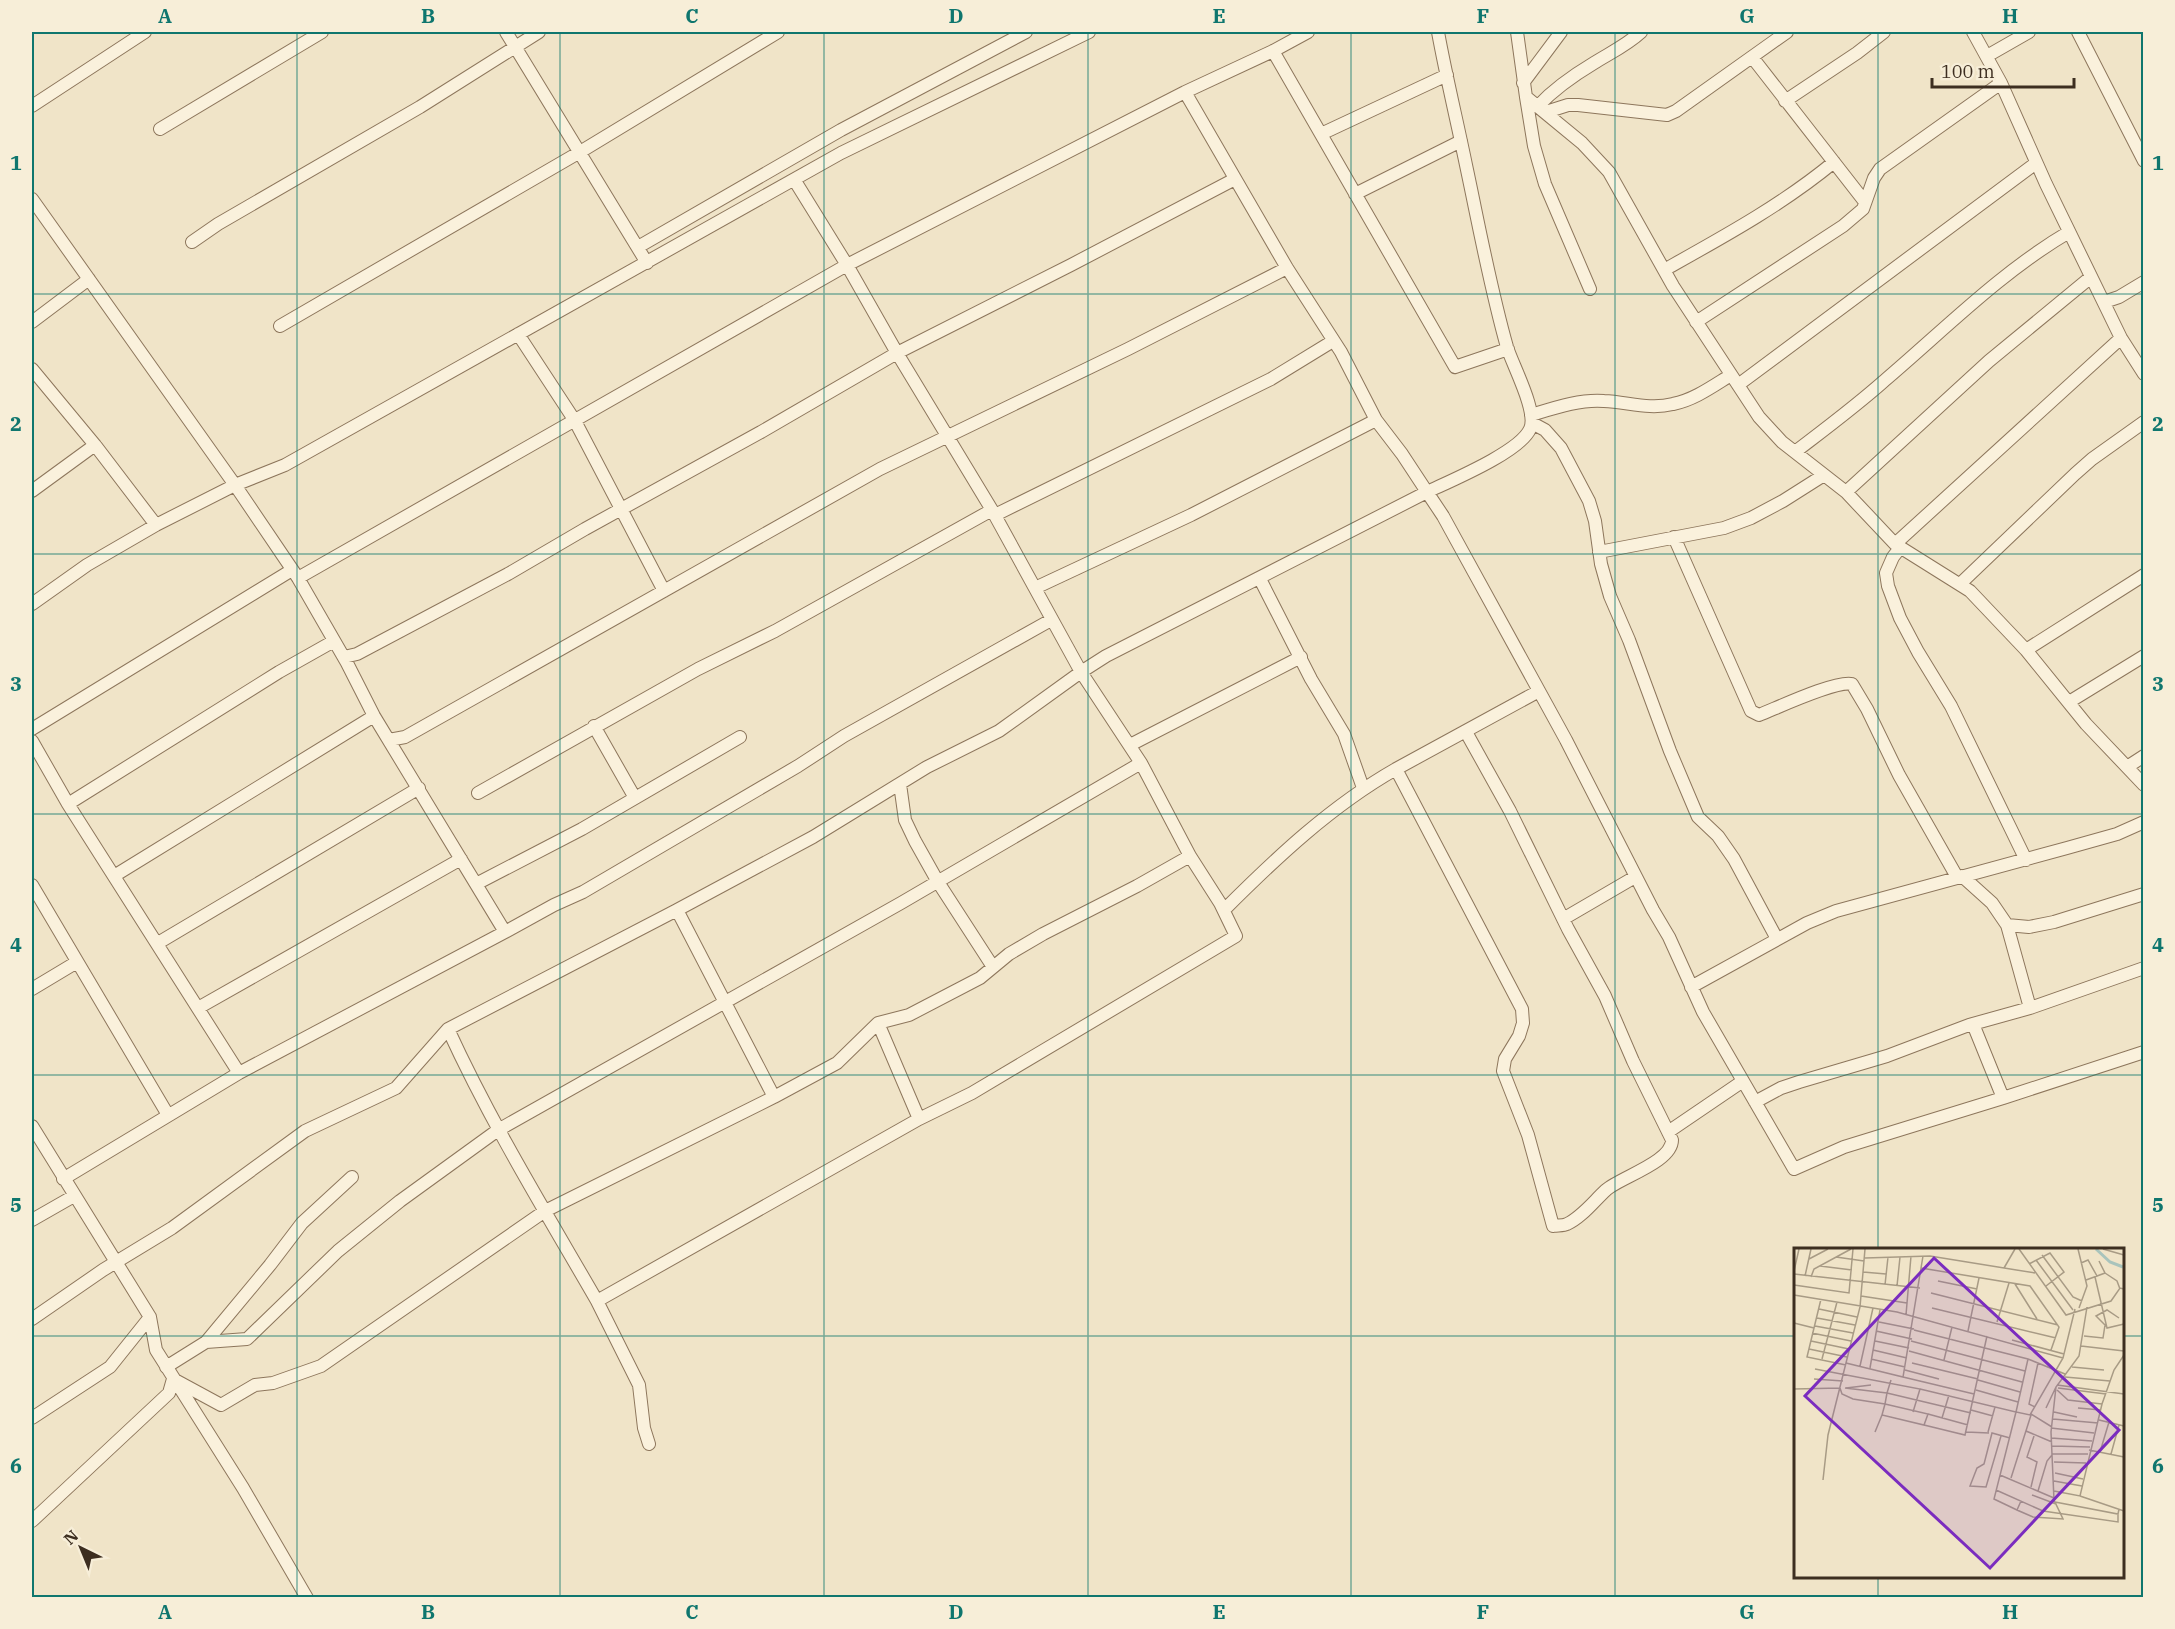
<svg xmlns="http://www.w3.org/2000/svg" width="2175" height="1629" viewBox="0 0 2175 1629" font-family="'IBM Plex Serif',serif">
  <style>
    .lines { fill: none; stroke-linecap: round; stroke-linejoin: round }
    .street-casing { stroke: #8d765c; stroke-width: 14 }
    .street { stroke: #faf1dc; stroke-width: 12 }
    .grid { fill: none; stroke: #0f766e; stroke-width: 1.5; stroke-opacity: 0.55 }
    .inset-river { fill: none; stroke: #a9c4bc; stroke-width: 3 }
    .inset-road { fill: none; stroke: #a89b85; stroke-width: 1.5 }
    .view { fill: #7b2cbf; fill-opacity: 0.15; stroke: #7b2cbf; stroke-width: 3 }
    .inset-edge { fill: none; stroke: #3d2e20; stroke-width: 3 }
    .neatline { fill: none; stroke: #0f766e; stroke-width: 2 }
    .grid-label { font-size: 20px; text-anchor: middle; font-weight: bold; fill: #0f766e }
  </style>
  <rect width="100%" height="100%" fill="#f0e4c8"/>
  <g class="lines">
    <g class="street-casing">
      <path id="street" d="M506,32l141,231
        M1517,32l9,65 56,46 27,29 64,114 86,131 23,25 64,50 49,52 75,47 56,59 60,74 58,61
        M1973,32l28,51 45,101 75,154 23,36
        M2078,32l66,129
        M1273,51l182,316 53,-18
        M1987,56l42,-24
        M1752,57l113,145
        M1523,83l38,-51
        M1185,92l102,176 54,84 35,68 26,34 25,38c23,-11 93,-40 103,-63 8,-17 -17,-63 -23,-82 -17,-60 -28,-121 -41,-182 -9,-44 -20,-89 -28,-133
        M1526,97l8,49 11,38 45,105
        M1785,101l72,-48 27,-21
        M32,106l113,-74
        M1538,106c16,-17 36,-31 56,-43 16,-10 33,-18 47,-31
        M1546,112l22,-7h10l89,10 9,-4 111,-79
        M160,129l162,-97
        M1321,134l126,-59
        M795,181l52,84 50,88 95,157 89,162 60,91 49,93 30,47 16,33 -264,157 -53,26
        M1355,194l106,-53
        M32,199l203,286 63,93 49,85 27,53 131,216 -266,141 -176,106
        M192,242l26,-18 202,-117 119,-75
        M638,247l203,-117 185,-98
        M1664,270c59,-33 118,-65 170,-108
        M2104,302l15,-5 25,-15
        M32,322l57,-43
        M1696,322l147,-96 20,-17 11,-31 6,-9 121,-86
        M280,326l300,-174 198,-120
        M518,334l57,87 89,170
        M32,369l63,76 61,80
        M1738,385l298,-222
        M1531,415c23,-7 49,-16 73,-14 24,1 45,9 69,3 21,-4 40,-18 58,-29
        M1532,423l13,7 16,18 28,53 6,20 6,43 9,32 19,44 41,111 28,66 20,19 16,23 43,80
        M1795,452c30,-23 61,-46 89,-71 60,-51 117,-109 185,-149
        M32,491l63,-46
        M1846,492l143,-131 102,-84
        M995,515l276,-136 62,-38
        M1674,537l77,174 8,4c18,-7 77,-35 93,-31l15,25 32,66 58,102
        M1895,544l226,-206
        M1900,548l-7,9 -7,16 2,13 12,32 18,34 33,54 75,154
        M1599,552l125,-24 27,-10 32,-17 41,-26
        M298,578l549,-313 338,-173 88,-41 35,-19
        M1260,579l51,100 33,55 19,54
        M1960,584l115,-110 17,-15 52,-37
        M1035,588l156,-73 185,-95
        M32,604l55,-39 69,-40 79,-40 50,-20 556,-312 248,-121
        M2026,650l118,-75
        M344,657l13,-3 151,-80 77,-45 176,-97 136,-79 174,-88 164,-86
        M2069,702l75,-46
        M594,726l41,72
        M32,729l260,-159
        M1466,732l44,79 58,118 37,67 28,65 39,79c0,22 -51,37 -66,50 -12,11 -24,27 -39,34 -4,2 -10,1 -14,2l-25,-91 -25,-64 2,-12 14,-23 4,-13 -1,-14 -126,-240 143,-78
        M389,740l16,-3 475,-268 248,-120 159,-81
        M32,741l36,63 171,269
        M1130,745l171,-88
        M2127,767l17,-11
        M900,784l5,36 10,21 23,41 55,85
        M478,793l220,-124 77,-38 217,-121
        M68,804l211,-132 55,-31
        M114,876l260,-160
        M1962,876l30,27 15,22 23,83
        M476,884l106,-55 158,-92
        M32,885l136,230
        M677,910l136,-73 114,-70 72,-36 82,-59 25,-16 321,-164 16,24 123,224 87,170 16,27 34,75 91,157 50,-22 159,-49
        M1224,910c52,-52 107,-104 172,-141
        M1563,919l72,-42
        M2007,925l22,2 25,-5 90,-28
        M505,932l49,-27 29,-13 215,-126 46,-30 207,-116
        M158,943l261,-155
        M1691,987l116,-64 29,-12 231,-63 50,-14 27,-12
        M32,989l45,-27
        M198,1008l263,-149
        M878,1023l31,-8 71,-37 29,-24 34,-20 94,-48 53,-30
        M1973,1024l30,74 141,-46
        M1755,1102l26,-14 18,-6 88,-26 82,-31 61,-17 114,-40
        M32,1126l118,191 6,33 87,138 64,110
        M1668,1132l75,-51
        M32,1220l42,-24
        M597,1301l42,84 5,43 5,16
        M32,1319l71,-49 69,-42 133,-97 91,-43 52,-59 229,-119 97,187
        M206,1342l41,-3 91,-88 62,-50 98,-71 403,-227 240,-140
        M166,1367l40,-25 64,-77 32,-42 50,-46
        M32,1418l78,-51 40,-50
        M32,1521l137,-128 4,-14 48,26 34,-20 18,-2 48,-17 224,-155 229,-114 63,-34 41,-40 41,96 -322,182c-52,-90 -106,-178 -149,-272"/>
    </g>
    <use href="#street" class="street"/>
  </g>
  <path class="grid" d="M297,32v1566M560,32v1566M824,32v1566M1088,32v1566M1351,32v1566M1615,32v1566M1878,32v1218M32,294h2112M32,554h2112M32,814h2112M32,1075h2112M32,1336h1764M2122,1336h22M1878,1576v22"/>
  <g transform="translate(1794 1248)">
    <rect width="330" height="330" fill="#f0e4c8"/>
    <path class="inset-river" d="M302,1l14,13 13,5"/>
    <path class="inset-road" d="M225,1l47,66 45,-14 9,-13 4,1M284,1l9,37 -8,22M309,1l21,6M248,7l31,42 9,4M42,9l28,4M71,10l65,-2 105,17M15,11l19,-10M242,12l37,50M287,15l7,-3 9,16 -11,4M235,16l21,-11 14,19 -18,14M26,18l32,4M127,20l109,18 29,41 -8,23M210,20l11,-19M0,23l5,-22M69,24l23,2M311,25l12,8 3,8M0,26l126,14M11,28l6,-27M303,28l8,-3 -6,-12M17,29l3,-8 37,-20M301,29l12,51 17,-4M144,33l39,8M221,36l22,35M0,37l55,8 4,-44M91,37l3,-28M103,38l3,-29M137,45l127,32M0,47l103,17 166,46M67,48l46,7M27,51l-14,58 39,8M138,60l124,30M25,61l38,8M112,67l5,-59M23,70l38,7M85,74l35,7M203,74l12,-39M0,75l20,5M21,78l38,7M313,79l-11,-11 11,-6 12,8M120,82l114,29 37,15M82,83l36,8M174,83l11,-53M18,85l39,8M290,88l19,2 2,-13M218,92l52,14M17,93l38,8M81,93l34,7M117,93l114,30M287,98l43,5M15,101l38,8M79,102l34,8M115,103l113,31M28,111l15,-57M77,111l34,8M234,111l-12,53 14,3 33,-57 12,-49M150,112l8,-33M52,115l57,14 20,-121M118,115l66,16M66,118l13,-58M278,119l32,3M76,120l10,-58M21,121l105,20 -7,23M111,122l34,9M109,129l71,17M271,129l45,4M20,131l29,2M184,132l42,12M263,137l67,9M51,140l42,5 84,20M52,140l25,-3M264,140l48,6M0,141l46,-1 2,6 11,5 32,5 43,10 -4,11 -42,-10 3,-11 2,-11 4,-13M126,141l96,23 -22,87 23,11M182,142l42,12M263,142l11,10 34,4M241,159l-6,-3 9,-41M252,160l10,-21M284,160l23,2M177,162l22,6M260,164l23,5M134,166l40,11M237,166l21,13M148,170l7,-23M259,171l45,4M305,172l25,6M130,177l41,10 22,-99M257,180l43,5M232,183l26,11M81,184l7,-17M172,184l23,1M194,184l7,-25M207,188l-15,51 -16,-1 7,-18 7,-4 8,-31 18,5M257,190l41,3M258,198l38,1M295,202l35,7M306,204l9,-30M258,206h36M317,206l8,-29M260,214l32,1M261,225l28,6M206,227l54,23M217,230l20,-63M29,232l5,-45 32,-128 5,-58M260,233l28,5M237,239l6,-25 -10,-5 7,-21M202,242l47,21 75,11v-8M244,243l9,-30 5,-6M260,243l26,5 22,-92 12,-34 10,-15M238,247l24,9M286,248l44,15M227,253l-4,9 16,7 30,2 -9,-19 -3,-68 5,-45 23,-31 8,-49M261,254l63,12 1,-5"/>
    <path class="view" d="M140,10l185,172 -129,138 -185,-172z"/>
    <rect width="330" height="330" class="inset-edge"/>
  </g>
  <rect width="2175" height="1629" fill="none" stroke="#f7eed8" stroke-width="66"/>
  <g transform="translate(81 1548) rotate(317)" stroke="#f7eed8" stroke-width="4.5" paint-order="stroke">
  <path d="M0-4.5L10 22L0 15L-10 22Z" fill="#3d2e20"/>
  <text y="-9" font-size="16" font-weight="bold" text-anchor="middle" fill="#3d2e20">N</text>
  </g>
  <path d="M1932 78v9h142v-9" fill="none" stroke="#3d2e20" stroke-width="3"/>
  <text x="1941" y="78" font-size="18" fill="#3d2e20" stroke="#f7eed8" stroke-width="4.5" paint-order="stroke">100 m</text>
  <rect x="33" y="33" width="2109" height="1563" class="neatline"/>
  <g class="grid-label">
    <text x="165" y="23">A</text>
    <text x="428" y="23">B</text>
    <text x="692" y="23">C</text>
    <text x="956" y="23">D</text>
    <text x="1219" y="23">E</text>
    <text x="1483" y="23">F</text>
    <text x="1747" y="23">G</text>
    <text x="2010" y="23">H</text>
    <text x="16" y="170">1</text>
    <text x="2158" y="170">1</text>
    <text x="16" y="431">2</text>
    <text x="2158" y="431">2</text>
    <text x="16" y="691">3</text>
    <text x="2158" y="691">3</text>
    <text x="16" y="952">4</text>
    <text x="2158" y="952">4</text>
    <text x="16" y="1212">5</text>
    <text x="2158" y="1212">5</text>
    <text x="16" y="1473">6</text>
    <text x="2158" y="1473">6</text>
    <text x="165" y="1619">A</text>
    <text x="428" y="1619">B</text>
    <text x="692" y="1619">C</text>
    <text x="956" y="1619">D</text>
    <text x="1219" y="1619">E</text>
    <text x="1483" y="1619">F</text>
    <text x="1747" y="1619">G</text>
    <text x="2010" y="1619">H</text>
  </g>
</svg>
